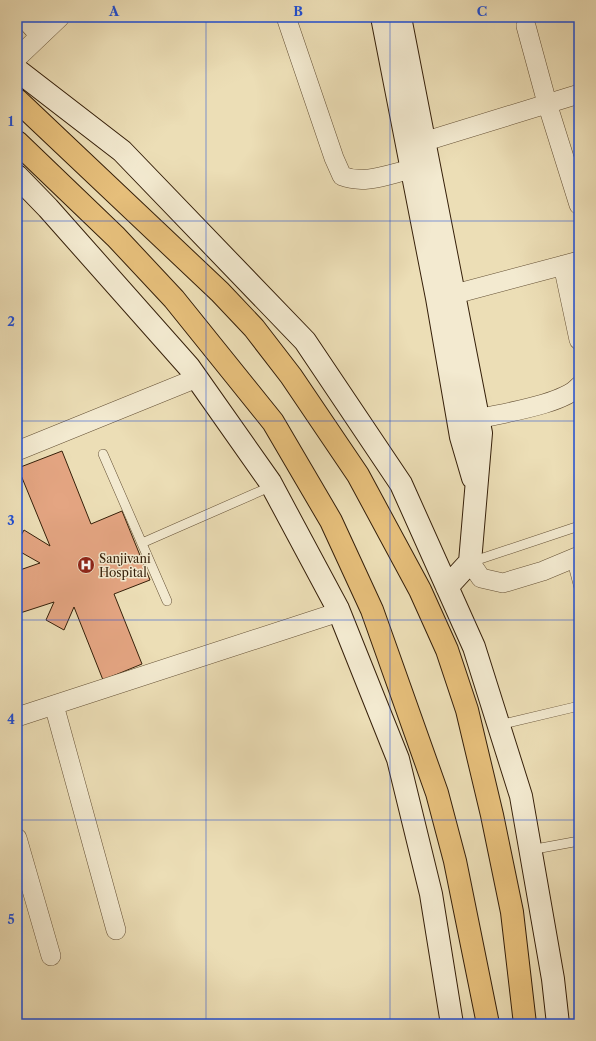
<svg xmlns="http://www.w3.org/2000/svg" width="596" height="1041" viewBox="0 0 596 1041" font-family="'Libre Caslon Text',serif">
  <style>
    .building { fill: #e4a582; stroke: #351f09 }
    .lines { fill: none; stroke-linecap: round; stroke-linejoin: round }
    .lane-casing { stroke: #634f34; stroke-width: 10 }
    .street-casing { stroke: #634f34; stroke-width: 20 }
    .secondary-casing { stroke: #351f09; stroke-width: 24 }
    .highway-casing { stroke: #351f09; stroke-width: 24 }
    .lane { stroke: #f3ead0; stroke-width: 9 }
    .street { stroke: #f3ead0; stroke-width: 19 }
    .secondary { stroke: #f3ead0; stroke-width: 22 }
    .highway { stroke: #e6bf7b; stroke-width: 22 }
    .grid { fill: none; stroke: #1d4ed8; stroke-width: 1; stroke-opacity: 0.55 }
    .labels { text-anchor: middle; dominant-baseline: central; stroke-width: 3; stroke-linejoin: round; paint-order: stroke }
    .poi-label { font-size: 12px; fill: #351f09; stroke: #f3ead0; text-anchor: start }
    .neatline { fill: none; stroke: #1d4ed8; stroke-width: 1.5 }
    .grid-label { font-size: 13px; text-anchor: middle; font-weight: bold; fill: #1d4ed8 }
  </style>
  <rect width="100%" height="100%" fill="#ecdeb6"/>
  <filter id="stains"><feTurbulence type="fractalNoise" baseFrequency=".005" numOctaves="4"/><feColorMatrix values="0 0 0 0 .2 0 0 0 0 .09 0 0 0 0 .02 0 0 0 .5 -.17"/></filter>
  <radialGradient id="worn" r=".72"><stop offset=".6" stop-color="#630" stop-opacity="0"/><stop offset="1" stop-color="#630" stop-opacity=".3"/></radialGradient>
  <path class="building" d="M62,451l29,73 31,-13 28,69 -36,14 28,70 -39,16 -29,-73 -10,23 -18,-10 8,-18 -37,12v-43l23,-8 -23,-13v-7l7,-13 26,16 -32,-78z"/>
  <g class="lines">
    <g class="lane-casing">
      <path id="lane" d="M103,454l64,147
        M142,543l130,-57
        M471,562l108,-36
        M574,569l5,19
        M499,725l80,-19
        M530,850l49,-9"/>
    </g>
    <g class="street-casing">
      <path id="street" d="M23,17l17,19
        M286,17l48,141 8,18c23,9 47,-2 70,-7
        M526,26l21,77 32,102
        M17,58l43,-41
        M410,146l169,-52
        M563,265l16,75
        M455,294l124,-33
        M478,419c25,-6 86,-15 101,-33
        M17,451l180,-73
        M470,562l11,16 22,5 40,-12 36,-15
        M54,705l62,225
        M17,717l322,-105
        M17,838l34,118"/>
    </g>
    <g class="secondary-casing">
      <path id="secondary" d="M382,17l55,281 24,139 12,41
        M400,17l81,416 -11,129 -23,25
        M17,70l105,81 183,190 96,143 73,163 47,149 32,183 5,45
        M17,176l31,32 141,159 81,115 68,127 60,150 33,135 21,130"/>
    </g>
    <g class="highway-casing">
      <path id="highway" d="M17,100l203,192 34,36 37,48 67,99 62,115 27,60 20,60 25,105 20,97 13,112
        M17,142l99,95 58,62 99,123 58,99 41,89 65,183 18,68 33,163"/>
    </g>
    <use href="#lane" class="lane"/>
    <use href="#street" class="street"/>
    <use href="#secondary" class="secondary"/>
    <use href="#highway" class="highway"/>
  </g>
  <path class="grid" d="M206,17v1007M390,17v1007M17,221h562M17,421h562M17,620h562M17,820h562"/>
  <defs>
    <g id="hospital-disc" transform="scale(0.9)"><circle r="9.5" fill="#8f2418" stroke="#f3ead0"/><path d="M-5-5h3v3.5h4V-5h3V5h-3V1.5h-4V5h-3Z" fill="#fff"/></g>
  </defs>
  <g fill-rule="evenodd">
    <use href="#hospital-disc" x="86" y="565"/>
  </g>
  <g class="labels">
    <g class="poi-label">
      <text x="99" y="558">Sanjivani<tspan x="99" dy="14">Hospital</tspan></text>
    </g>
  </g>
  <rect width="596" height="1041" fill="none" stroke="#ecdeb6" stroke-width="44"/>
  <rect x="22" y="22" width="552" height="997" class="neatline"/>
  <g class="grid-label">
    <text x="114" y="16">A</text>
    <text x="298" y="16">B</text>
    <text x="482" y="16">C</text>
    <text x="11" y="126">1</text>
    <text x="11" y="326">2</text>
    <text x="11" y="525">3</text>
    <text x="11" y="724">4</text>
    <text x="11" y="924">5</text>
  </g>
  <rect width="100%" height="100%" filter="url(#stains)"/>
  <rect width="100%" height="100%" fill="url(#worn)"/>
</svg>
